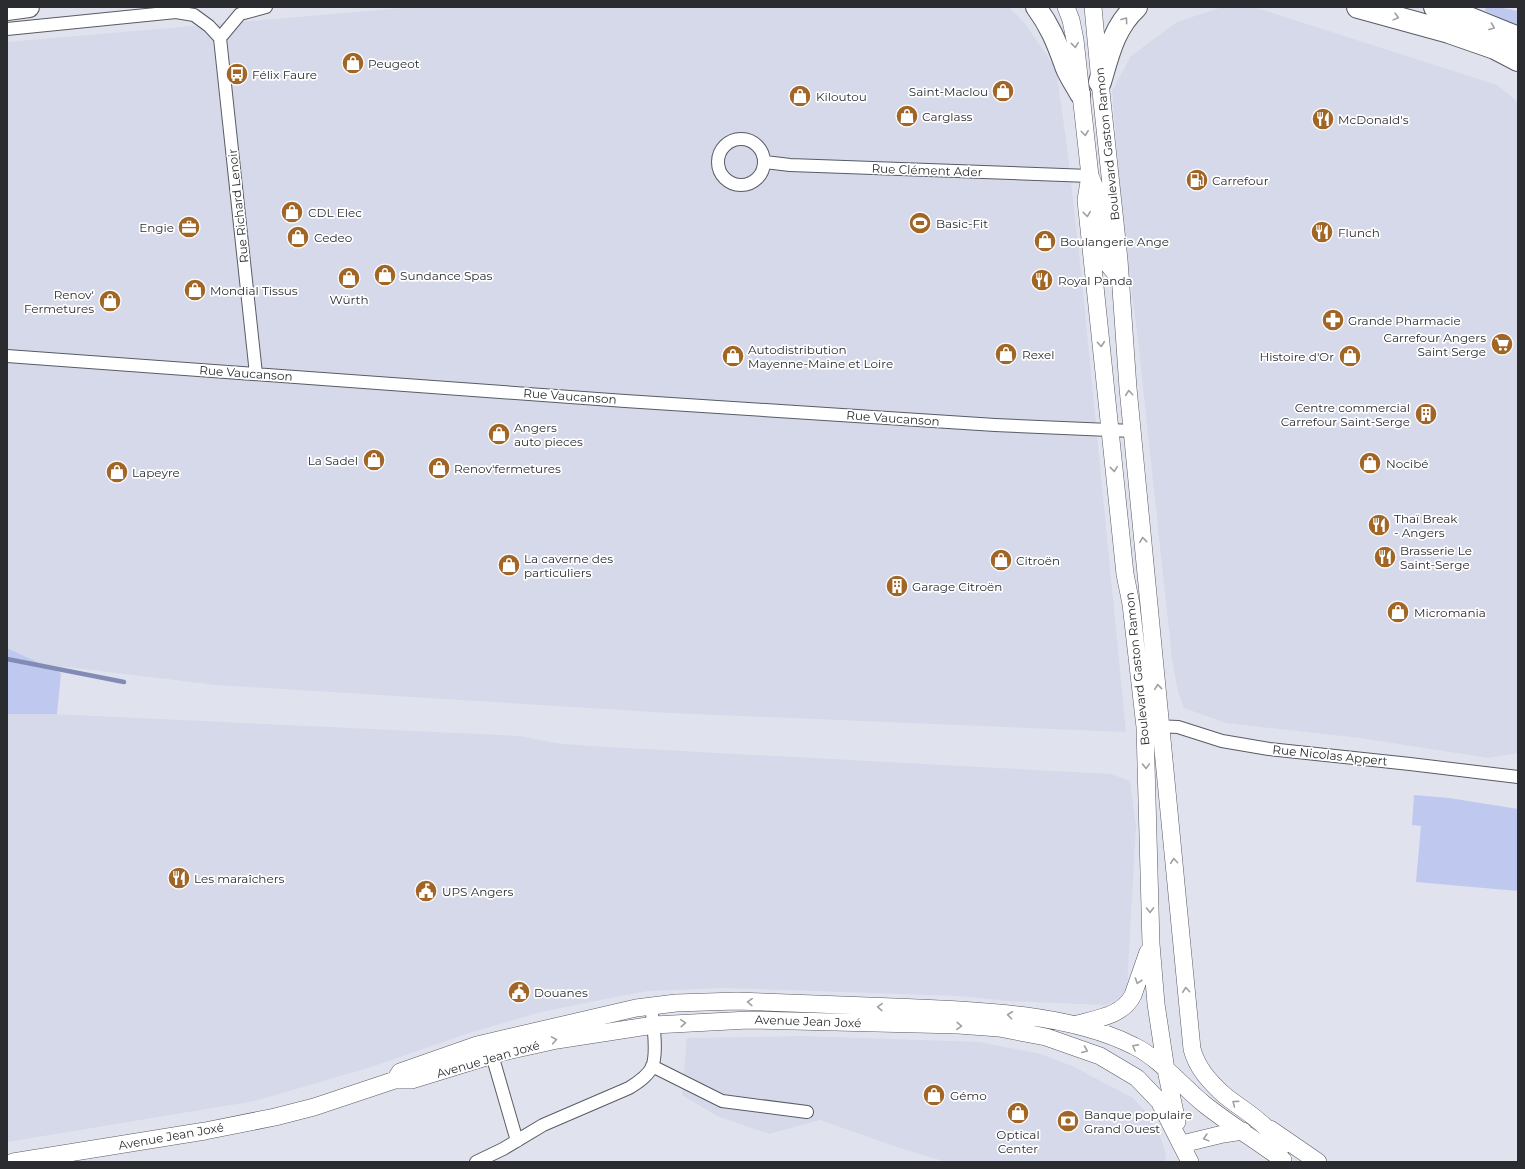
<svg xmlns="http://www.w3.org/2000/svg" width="1525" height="1169" viewBox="0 0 1525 1169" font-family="Montserrat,sans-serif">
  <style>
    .built { fill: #d5d9ea }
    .green { fill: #bfc8ee }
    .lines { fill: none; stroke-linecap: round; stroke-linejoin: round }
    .stream { stroke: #818bb5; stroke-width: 4.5 }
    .minor-casing { stroke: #595b64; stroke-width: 14 }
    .secondary-casing { stroke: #595b64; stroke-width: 18 }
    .trunk-casing { stroke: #595b64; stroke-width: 22 }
    .motorway-casing { stroke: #595b64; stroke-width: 24 }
    .minor { stroke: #fff; stroke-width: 12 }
    .secondary { stroke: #fff; stroke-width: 17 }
    .trunk { stroke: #fff; stroke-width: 20 }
    .motorway { stroke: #fff; stroke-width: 22 }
    .oneway { stroke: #a0a0a2 }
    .labels { text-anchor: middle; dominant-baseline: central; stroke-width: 3.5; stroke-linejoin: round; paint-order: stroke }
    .poi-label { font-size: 12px; fill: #2b2c30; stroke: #fff; text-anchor: start }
    .street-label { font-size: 12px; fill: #2b2c30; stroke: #fff }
  </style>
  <rect width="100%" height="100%" fill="#e0e3ed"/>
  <path class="built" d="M414,7h595l15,15 32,47 11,78 14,124 45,461 -455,-19 -455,-28 -174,-21 -35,-16v-606z
    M1222,7h32l243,78 21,17v651l-29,5 -129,-20 -134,-15 -42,-15 -6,-16 -6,-33 -35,-328 -13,-94 -12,-146 19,-35 46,-34z
    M7,714h46l467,22 35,7 34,3 522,28 19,7 6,44 -9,161 -5,10 -5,4 -12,5 -96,-4 -49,-5 -236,-8 -75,3 -39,7 -69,14 -75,22 -95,33 -116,34 -248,41z
    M804,1036l175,6 62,12 31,12 61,32 13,14 13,22 6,16 1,12h-220l-52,-16 -74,-26 -51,14 -52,-18 -35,-21 5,-57z"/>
  <path class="green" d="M1486,7h12l20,4v15l-33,-15z
    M7,648l54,25 -4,41h-50z
    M1414,795l35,3 69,11v82l-102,-9 5,-56 -9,-1z"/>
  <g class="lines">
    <path class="stream" d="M7,659l117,23"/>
    <g class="minor-casing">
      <path id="minor" d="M7,29l169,-17 18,3 15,11 11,12
        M220,38l36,336
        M220,38l20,-24 26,-7
        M718 162a23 23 0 1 1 46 0a23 23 0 1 1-46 0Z
        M765,162l25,3 300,11
        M7,356l618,45 370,24 138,6
        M1154,726l24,1 44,14 47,8 141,15 108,13
        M490,1048l27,93
        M652,1066l70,35 85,11
        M476,1162l27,-13 40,-24 86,-37c8,-5 19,-12 23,-21 6,-14 1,-46 -1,-61"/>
    </g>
    <g class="secondary-casing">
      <path id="secondary" d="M1066,7l5,13 4,20 15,136 -4,24 39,374 6,30 14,123 6,217 5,60 10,66 11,52
        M1093,7l7,75 19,178 9,128 64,661c5,19 17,32 31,45 19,17 64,37 55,68
        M1091,178l6,15 10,70 14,17
        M1074,1025c21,-6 49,-9 59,-30l15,-43
        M395,1080l5,-8 77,-27 159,-37 40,-5 61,-2c52,2 105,4 157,6 74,3 174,5 240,39 25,12 48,40 70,58 25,20 53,37 79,56
        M1270,1129l48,33
        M1182,1144l41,-10 20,-3
        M13,1162l192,-31 70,-14 39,-10 81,-27h17l91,-28 54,-12 97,-15 95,-5 209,5 41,3 47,9 54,19 37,22 22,23 31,61"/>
    </g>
    <g class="trunk-casing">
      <path id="trunk" d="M1036,7c14,19 20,34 28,56 3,11 11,21 16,31
        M7,10l22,-3"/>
    </g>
    <g class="motorway-casing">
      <path id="motorway" d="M1358,7l91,25 46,16 23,12
        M1435,7l31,10 52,21
        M1100,82c8,-27 14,-55 36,-75"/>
    </g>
    <use href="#minor" class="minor"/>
    <use href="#secondary" class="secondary"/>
    <use href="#trunk" class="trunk"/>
    <use href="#motorway" class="motorway"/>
  </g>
  <defs><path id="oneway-chevron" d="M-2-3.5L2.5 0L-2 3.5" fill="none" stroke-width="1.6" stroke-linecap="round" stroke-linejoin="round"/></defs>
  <g class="oneway">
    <use href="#oneway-chevron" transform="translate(1396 17) rotate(15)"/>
    <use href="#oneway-chevron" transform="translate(1125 20) rotate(-54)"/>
    <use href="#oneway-chevron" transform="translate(1492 27) rotate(21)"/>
    <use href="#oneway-chevron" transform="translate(1075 45) rotate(84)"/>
    <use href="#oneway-chevron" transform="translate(1085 133) rotate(83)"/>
    <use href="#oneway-chevron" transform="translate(1087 214) rotate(84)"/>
    <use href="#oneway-chevron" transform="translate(1101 344) rotate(85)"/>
    <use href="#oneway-chevron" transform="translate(1129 393) rotate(-95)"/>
    <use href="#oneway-chevron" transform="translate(1114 469) rotate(84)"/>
    <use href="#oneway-chevron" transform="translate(1143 540) rotate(-96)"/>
    <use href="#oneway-chevron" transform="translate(1158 687) rotate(-96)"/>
    <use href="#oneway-chevron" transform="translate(1146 766) rotate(88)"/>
    <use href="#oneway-chevron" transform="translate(1174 861) rotate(-95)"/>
    <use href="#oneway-chevron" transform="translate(1150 910) rotate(89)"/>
    <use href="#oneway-chevron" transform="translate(1138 981) rotate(109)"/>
    <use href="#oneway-chevron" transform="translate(1186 990) rotate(-95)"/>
    <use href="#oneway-chevron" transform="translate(750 1002) rotate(-178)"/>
    <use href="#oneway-chevron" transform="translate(880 1007) rotate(-178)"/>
    <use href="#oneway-chevron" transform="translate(1010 1015) rotate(-173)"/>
    <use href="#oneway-chevron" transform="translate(683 1023) rotate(-4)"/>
    <use href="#oneway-chevron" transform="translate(959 1026) rotate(3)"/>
    <use href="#oneway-chevron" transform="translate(554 1040) rotate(-10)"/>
    <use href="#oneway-chevron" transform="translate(1135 1047) rotate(-151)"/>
    <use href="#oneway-chevron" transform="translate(1085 1050) rotate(22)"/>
    <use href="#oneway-chevron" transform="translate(1235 1103) rotate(-143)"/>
    <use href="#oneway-chevron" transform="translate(1206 1138) rotate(165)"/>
  </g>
  <defs>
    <g id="shop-disc" transform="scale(1.15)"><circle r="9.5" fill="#a16626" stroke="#fff"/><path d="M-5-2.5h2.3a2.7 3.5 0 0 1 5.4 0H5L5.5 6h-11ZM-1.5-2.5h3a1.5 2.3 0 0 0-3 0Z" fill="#fff"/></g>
    <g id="bus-disc" transform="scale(1.15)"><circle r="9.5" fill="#a16626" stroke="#fff"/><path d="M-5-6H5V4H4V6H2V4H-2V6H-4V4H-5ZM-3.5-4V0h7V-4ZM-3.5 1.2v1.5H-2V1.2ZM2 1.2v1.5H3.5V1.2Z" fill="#fff"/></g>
    <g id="restaurant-disc" transform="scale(1.15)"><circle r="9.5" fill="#a16626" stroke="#fff"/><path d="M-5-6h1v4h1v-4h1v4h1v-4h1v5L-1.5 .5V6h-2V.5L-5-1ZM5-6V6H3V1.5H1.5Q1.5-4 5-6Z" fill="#fff"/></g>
    <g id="fuel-disc" transform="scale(1.15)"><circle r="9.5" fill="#a16626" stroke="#fff"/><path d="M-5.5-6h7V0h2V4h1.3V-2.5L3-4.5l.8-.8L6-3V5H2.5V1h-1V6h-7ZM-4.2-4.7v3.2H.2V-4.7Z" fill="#fff"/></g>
    <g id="stadium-disc" transform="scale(1.15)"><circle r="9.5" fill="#a16626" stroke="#fff"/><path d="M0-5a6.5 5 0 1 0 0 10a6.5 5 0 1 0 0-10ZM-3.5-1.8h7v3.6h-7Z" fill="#fff"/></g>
    <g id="office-disc" transform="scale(1.15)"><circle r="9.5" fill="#a16626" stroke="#fff"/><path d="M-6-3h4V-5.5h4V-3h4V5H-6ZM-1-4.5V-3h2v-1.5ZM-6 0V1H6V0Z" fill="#fff"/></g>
    <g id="pharmacy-disc" transform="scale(1.15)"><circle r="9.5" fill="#a16626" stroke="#fff"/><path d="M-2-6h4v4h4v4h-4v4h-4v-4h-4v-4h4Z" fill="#fff"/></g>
    <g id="supermarket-disc" transform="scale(1.15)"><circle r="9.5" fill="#a16626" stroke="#fff"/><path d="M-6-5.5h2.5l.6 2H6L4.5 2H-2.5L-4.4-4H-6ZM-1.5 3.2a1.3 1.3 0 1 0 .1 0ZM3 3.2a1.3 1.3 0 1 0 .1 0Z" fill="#fff"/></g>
    <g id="building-disc" transform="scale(1.15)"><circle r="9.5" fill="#a16626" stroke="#fff"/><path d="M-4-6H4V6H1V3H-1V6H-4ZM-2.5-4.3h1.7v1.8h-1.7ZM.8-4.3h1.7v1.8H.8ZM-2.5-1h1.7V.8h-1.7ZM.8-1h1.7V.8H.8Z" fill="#fff"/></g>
    <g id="civic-disc" transform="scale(1.15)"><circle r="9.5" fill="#a16626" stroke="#fff"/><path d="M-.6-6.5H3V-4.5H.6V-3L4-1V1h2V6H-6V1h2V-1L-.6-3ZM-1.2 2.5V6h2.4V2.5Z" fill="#fff"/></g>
    <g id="bank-disc" transform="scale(1.15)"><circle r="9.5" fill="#a16626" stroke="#fff"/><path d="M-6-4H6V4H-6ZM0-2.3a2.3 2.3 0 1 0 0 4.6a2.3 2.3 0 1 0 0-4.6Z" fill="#fff"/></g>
  </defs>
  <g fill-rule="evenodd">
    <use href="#shop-disc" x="353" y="63"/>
    <use href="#bus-disc" x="237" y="74"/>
    <use href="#shop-disc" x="1003" y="91"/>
    <use href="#shop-disc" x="800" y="96"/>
    <use href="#shop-disc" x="907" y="116"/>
    <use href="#restaurant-disc" x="1323" y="119"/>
    <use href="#fuel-disc" x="1197" y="180"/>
    <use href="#shop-disc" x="292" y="212"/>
    <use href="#stadium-disc" x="920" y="223"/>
    <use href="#office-disc" x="189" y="227"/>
    <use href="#restaurant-disc" x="1322" y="232"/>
    <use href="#shop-disc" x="298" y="237"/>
    <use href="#shop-disc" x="1045" y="241"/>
    <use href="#shop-disc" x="385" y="275"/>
    <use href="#shop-disc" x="349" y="278"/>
    <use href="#restaurant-disc" x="1042" y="280"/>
    <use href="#shop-disc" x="195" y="290"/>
    <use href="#shop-disc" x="110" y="301"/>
    <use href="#pharmacy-disc" x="1333" y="320"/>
    <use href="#supermarket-disc" x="1502" y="344"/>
    <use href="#shop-disc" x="1006" y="354"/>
    <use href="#shop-disc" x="733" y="356"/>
    <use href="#shop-disc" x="1350" y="356"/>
    <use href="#building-disc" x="1426" y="414"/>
    <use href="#shop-disc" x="499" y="434"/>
    <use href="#shop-disc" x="374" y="460"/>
    <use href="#shop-disc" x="1370" y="463"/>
    <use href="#shop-disc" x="439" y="468"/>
    <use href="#shop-disc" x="117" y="472"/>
    <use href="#restaurant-disc" x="1379" y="525"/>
    <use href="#restaurant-disc" x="1385" y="557"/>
    <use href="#shop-disc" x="1001" y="560"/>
    <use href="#shop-disc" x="509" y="565"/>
    <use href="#building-disc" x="897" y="586"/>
    <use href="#shop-disc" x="1398" y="612"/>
    <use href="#restaurant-disc" x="179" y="878"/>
    <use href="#civic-disc" x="426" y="891"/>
    <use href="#civic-disc" x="519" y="992"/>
    <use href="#shop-disc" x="934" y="1095"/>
    <use href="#shop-disc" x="1018" y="1113"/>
    <use href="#bank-disc" x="1068" y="1121"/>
  </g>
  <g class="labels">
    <g class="poi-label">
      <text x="368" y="63">Peugeot</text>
      <text x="252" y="74">Félix Faure</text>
      <text x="988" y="91" text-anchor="end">Saint-Maclou</text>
      <text x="816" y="96">Kiloutou</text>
      <text x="922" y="116">Carglass</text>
      <text x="1338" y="119">McDonald's</text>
      <text x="1212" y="180">Carrefour</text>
      <text x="308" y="212">CDL Elec</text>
      <text x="936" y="223">Basic-Fit</text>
      <text x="174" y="227" text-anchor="end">Engie</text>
      <text x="1338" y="232">Flunch</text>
      <text x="314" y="237">Cedeo</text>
      <text x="1060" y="241">Boulangerie Ange</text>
      <text x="400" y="275">Sundance Spas</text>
      <text x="1058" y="280">Royal Panda</text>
      <text x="210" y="290">Mondial Tissus</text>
      <text x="94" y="294" text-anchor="end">Renov'<tspan x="94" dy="14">Fermetures</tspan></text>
      <text x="349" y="299" text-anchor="middle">Würth</text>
      <text x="1348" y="320">Grande Pharmacie</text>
      <text x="1486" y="337" text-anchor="end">Carrefour Angers<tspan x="1486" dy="14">Saint Serge</tspan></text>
      <text x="748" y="349">Autodistribution<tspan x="748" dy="14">Mayenne-Maine et Loire</tspan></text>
      <text x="1022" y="354">Rexel</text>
      <text x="1334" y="356" text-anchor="end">Histoire d'Or</text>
      <text x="1410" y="407" text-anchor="end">Centre commercial<tspan x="1410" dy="14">Carrefour Saint-Serge</tspan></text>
      <text x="514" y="427">Angers<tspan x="514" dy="14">auto pieces</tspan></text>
      <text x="358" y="460" text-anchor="end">La Sadel</text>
      <text x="1386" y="463">Nocibé</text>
      <text x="454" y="468">Renov'fermetures</text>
      <text x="132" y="472">Lapeyre</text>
      <text x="1394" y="518">Thaï Break<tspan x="1394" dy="14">- Angers</tspan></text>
      <text x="1400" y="550">Brasserie Le<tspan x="1400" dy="14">Saint-Serge</tspan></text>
      <text x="524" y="558">La caverne des<tspan x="524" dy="14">particuliers</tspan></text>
      <text x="1016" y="560">Citroën</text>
      <text x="912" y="586">Garage Citroën</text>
      <text x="1414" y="612">Micromania</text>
      <text x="194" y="878">Les maraîchers</text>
      <text x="442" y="891">UPS Angers</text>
      <text x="534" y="992">Douanes</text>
      <text x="950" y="1095">Gémo</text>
      <text x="1084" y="1114">Banque populaire<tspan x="1084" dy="14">Grand Ouest</tspan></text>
      <text x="1018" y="1134" text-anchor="middle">Optical<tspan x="1018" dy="14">Center</tspan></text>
    </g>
    <g class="street-label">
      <text transform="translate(1107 144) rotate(-96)">Boulevard Gaston Ramon</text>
      <text transform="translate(927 170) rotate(2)">Rue Clément Ader</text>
      <text transform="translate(238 206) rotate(-96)">Rue Richard Lenoir</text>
      <text transform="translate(246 373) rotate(4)">Rue Vaucanson</text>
      <text transform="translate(570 396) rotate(4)">Rue Vaucanson</text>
      <text transform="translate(893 418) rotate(4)">Rue Vaucanson</text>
      <text transform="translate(1137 669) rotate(-96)">Boulevard Gaston Ramon</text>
      <text transform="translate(1330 755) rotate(6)">Rue Nicolas Appert</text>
      <text transform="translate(808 1021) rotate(2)">Avenue Jean Joxé</text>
      <text transform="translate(488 1059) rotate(-16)">Avenue Jean Joxé</text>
      <text transform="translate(171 1136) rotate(-10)">Avenue Jean Joxé</text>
    </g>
  </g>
  <rect width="1525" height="1169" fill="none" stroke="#2b2c30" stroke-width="16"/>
</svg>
